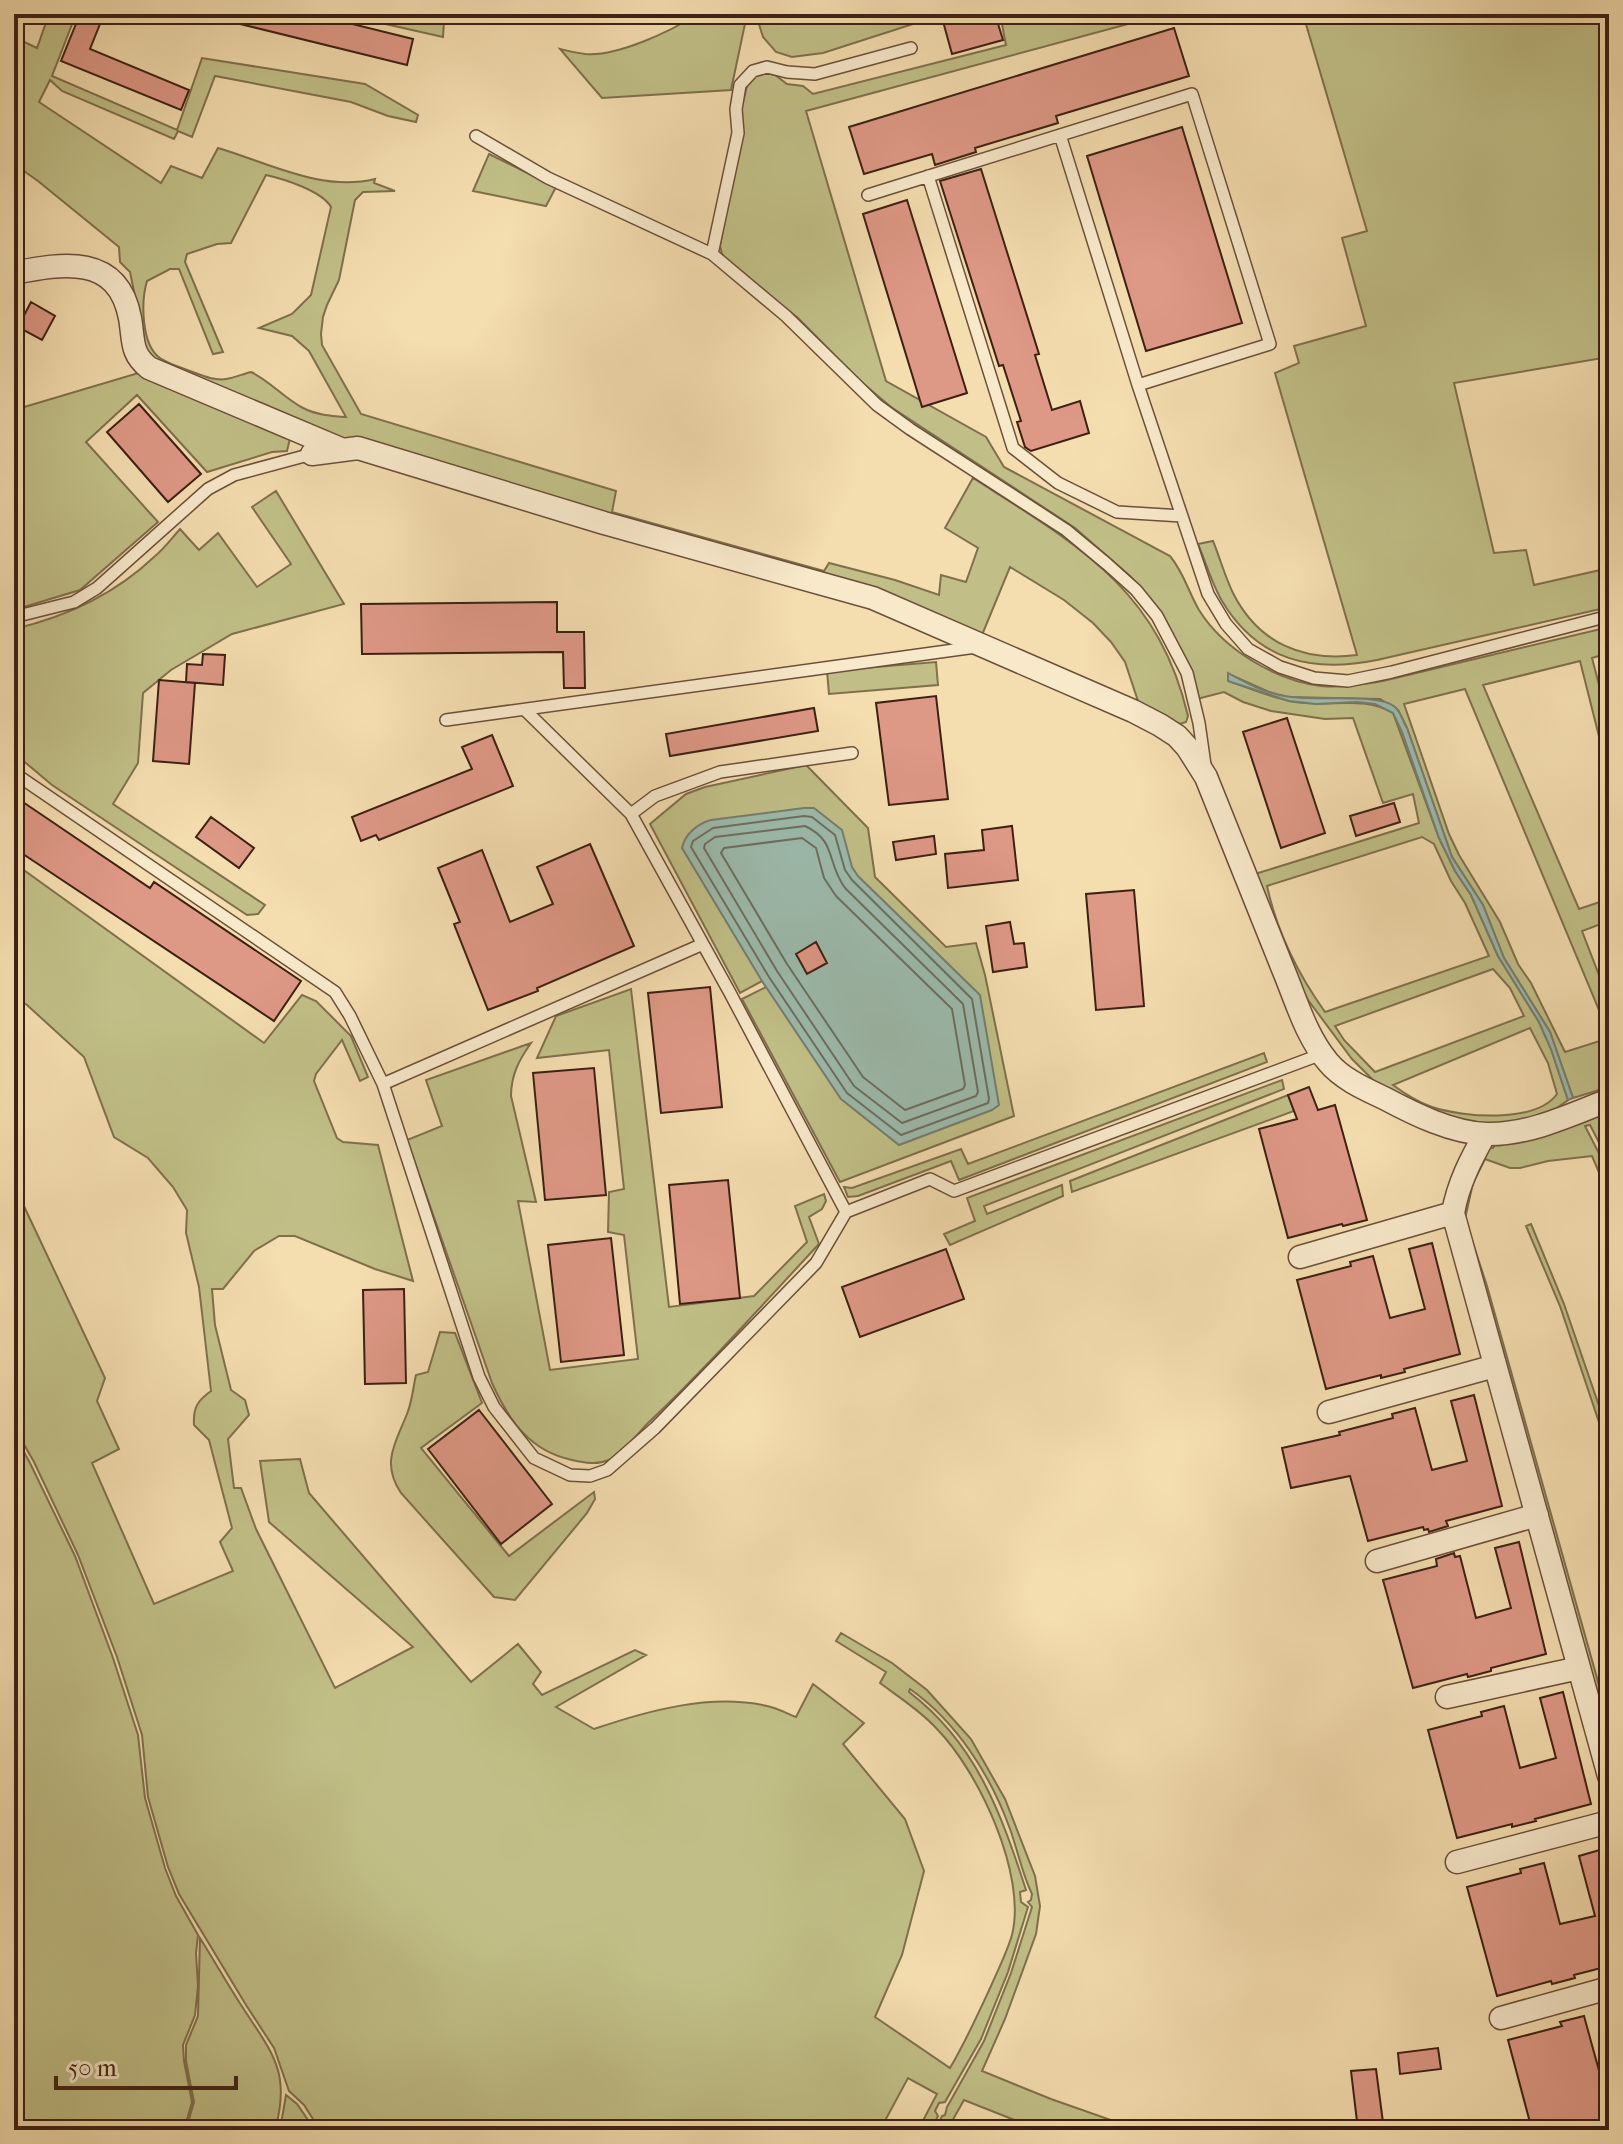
<svg xmlns="http://www.w3.org/2000/svg" width="1623" height="2144" viewBox="0 0 1623 2144" font-family="'IM FELL French Canon',serif">
  <style>
    .green { fill: #c1bf87; stroke: #7f704c; stroke-width: 2; fill-rule: evenodd }
    .water { fill: #9cbbad; stroke: #767d6f; stroke-width: 2 }
    .lines { fill: none; stroke-linecap: round; stroke-linejoin: round }
    .shore { stroke: #6c6e60; stroke-width: 2 }
    .building { fill: #de9886; stroke: #3d2012; stroke-width: 2 }
    .service-casing { stroke: #6b4f39; stroke-width: 14 }
    .minor-casing { stroke: #6b4f39; stroke-width: 25 }
    .service { stroke: #f8e9cb; stroke-width: 11 }
    .minor { stroke: #f8e9cb; stroke-width: 22 }
  </style>
  <rect width="100%" height="100%" fill="#f4ddaf"/>
  <filter id="stains"><feTurbulence type="fractalNoise" baseFrequency=".0025" numOctaves="4"/><feColorMatrix values="0 0 0 0 .2 0 0 0 0 .09 0 0 0 0 .02 0 0 0 .5 -.17"/></filter>
  <radialGradient id="worn" r=".72"><stop offset=".6" stop-color="#630" stop-opacity="0"/><stop offset="1" stop-color="#630" stop-opacity=".3"/></radialGradient>
  <path class="green" d="M49,14h27l-24,62 125,54 25,-72 163,26 53,31 -2,7 -28,-6 -37,-14 -136,-26 -23,61 -14,-6 -4,8 -112,-48 -12,-11 -11,22 122,81 10,-17 31,12 16,-30c51,15 103,44 157,31l-1,4 21,8 -32,1 -8,8 -16,80 -12,25 -4,12 -2,17 1,11 39,69 255,77 -4,21 212,59 5,-8 66,17 44,15 2,-20 25,7 12,-34 -33,-20 28,-50c103,66 185,110 215,238l-2,6 -6,2 -37,-16 -5,-7 -13,-39 -14,-20 -18,-19 -29,-23 -54,-33 -28,68 -648,-195 -68,-35 -53,-19 -65,-26 -18,-88 -10,-10 -1,-15 -81,-66 -24,-17v-127l23,11zM266,175c18,4 56,16 65,32l-20,88 -19,19 -33,14 33,8 17,15 37,66c-14,-1 -30,-2 -43,-9 -19,-10 -33,-27 -52,-36 -8,2 -17,6 -25,7 -12,2 -25,-4 -36,-8 -10,-4 -21,-7 -30,-13 -19,-13 -19,-57 -13,-77l23,-12h9l34,85 10,-2 -38,-90 2,-8 30,-10 14,-1z
    M341,14h69l34,7 -1,16z
    M698,14h51v4l-3,1 -15,71 -129,8 -42,-49c9,2 17,4 25,5 32,3 86,-23 113,-40z
    M752,14h192l-121,39 -31,4 -16,-5 -13,-15 -6,-19h-4z
    M1000,14h165l-359,97 80,270 100,56 18,30 166,89c14,17 18,35 29,54 25,40 76,70 122,76 21,2 42,-2 62,-5l226,-54v26l-17,5 17,65v53l-29,-115 -97,24 96,224 30,-10v22l-27,10 27,70v33l-144,-345 -61,15 45,130 10,21 41,67 18,42 13,19 34,69 44,-14v49l-36,11 -23,-66 -46,-74 -21,-53 -31,-48 -45,-129 -9,-18 -18,-11 -93,-2 -18,-5 -40,-18v7c19,7 39,15 60,20 35,8 73,-7 104,12l46,125 16,33 16,24 27,61 41,66 12,27 17,51 -25,18 -51,7 -60,-11 -54,-29 -26,-26 -44,-59 -23,-43 -30,-83 164,-51 -6,-29 -30,9 -30,-85 -28,1 -54,-8 -28,-9 -19,-10 -27,7 -11,-38 -16,-32 -20,-31 -20,-22 -55,-48 -184,-121 -32,-27 -61,-62 -69,-55 -7,-9 -2,-8 20,-110 1,-26 6,-24 8,-10 11,-3 9,2 12,9 16,2 10,8 193,-49zM1422,837l12,7 17,37 14,22 24,53 -164,56c-27,-38 -48,-80 -58,-126zM1493,969l17,19 14,28 -149,56 -31,-32 -9,-14zM1530,1028l18,35 9,31c-22,30 -94,23 -125,13 -14,-5 -27,-13 -39,-22z
    M1303,14h306v343l-155,26 40,170 32,-3 8,35 75,-17v39l-232,53c-65,13 -119,1 -155,-59 -10,-17 -16,-38 -24,-57l15,-3c7,17 12,36 20,52 25,50 70,69 124,62l-82,-282 24,-10 -5,-17 72,-20 -24,-88 25,-7z
    M489,154l67,33 -10,19 -73,-15z
    M145,371l146,63 -4,17 -15,1 -65,20 -70,-77 -51,47 72,80 -78,68 -66,20v-200z
    M276,491l68,113 -112,30 -61,36 -28,23 -5,70 -25,41 152,101 -7,9 -11,1 -195,-130 -38,-32v-124c51,-12 101,-35 140,-72 10,-8 18,-19 26,-28l19,21 19,-17 39,54 34,-23 -39,-57z
    M936,662l2,23 -109,9 -2,-23z
    M806,765l62,63 7,49 71,70 30,-4 9,32 29,141 -174,66 -98,-183 24,-12 -4,-6 -22,12 -90,-169 36,-30 19,-7z
    M14,863l250,180 38,-48 14,6 35,35 17,41 -8,4 -18,-41 -26,34 -2,7 23,57 6,4 35,3 35,136 -38,-12 -80,-33h-16l-25,15 -31,38h-11l3,36 16,65 14,10 4,15 -21,24 6,49h7l15,41 79,159 78,-41 -144,-125 -9,-61 40,-2 9,34 162,189 47,-38 23,28 -8,12 9,11 93,-45 11,5 -90,52 38,22c53,-18 116,-36 173,-23 10,2 19,7 29,11l17,-33 51,39 -21,21 62,75 19,52 -22,84 -27,62 75,51c16,-27 28,-54 41,-82 7,-16 16,-34 21,-51 15,-60 -33,-163 -75,-206 -16,-18 -37,-31 -57,-46l6,-11 -50,-31 5,-8 51,30 35,27 44,49 34,60 30,77 5,30 -4,28 -31,85 -23,52 69,28 74,26 2,5h-87l-76,-30 -17,30h-12l7,-14 3,-1 2,-8 37,-66 27,-68 21,-66 -4,-5 3,-2 1,-6c-10,-20 -14,-43 -22,-65 -19,-53 -53,-107 -100,-140l-1,3c67,51 92,121 117,198l-6,2 1,10 7,5 -20,65 -27,67 -36,63 -6,1 -4,8 3,5 -7,14h-13l19,-36 -29,-16 -28,52h-560l-16,-25 -15,-14 -15,-43 -28,-43 -67,-111 -11,-27 -20,-70 -6,-62 -25,-78 -39,-102 -44,-93 -20,-35v-242l91,193 -8,23 22,48 -27,14 62,141 79,-33 -13,-29 12,-14 -23,-88 -15,-15c-1,-17 3,-24 17,-34l-12,-104 -13,-54 1,-23 -14,-23 -25,-29 -34,-21 -30,-80 -57,-52 -13,-8z
    M631,989l38,318 85,-11 53,-54 -12,-36 29,-12 2,7 -4,8 -13,8 10,27c-56,60 -111,122 -170,178 -11,11 -27,32 -40,38 -12,5 -24,3 -37,0 -42,-9 -63,-39 -80,-77l-85,-243 35,-14 -16,-46 105,-37c-12,17 -20,32 -20,53l25,106 -18,-1 32,169 88,-11 -14,-124 -16,-3 1,-40 15,-3 -15,-139 -72,8 19,-42z
    M1264,1053l3,9 -308,118 -8,-19 -93,35 -10,1 -4,-10 8,1 109,-39 7,15z
    M1282,1080l2,9 -300,117 3,8 75,-29 1,11 -113,49 -6,-11 31,-13 -8,-23z
    M1288,1095l6,16 -222,81 -2,-11z
    M1609,1112v17l-5,5 5,10v18l-19,-37 -5,1 24,47v23l-17,-40 -44,5 -28,7h-10l-25,-9 -12,24 -8,36 22,67 110,392 12,47v32l-148,-545 10,-41 18,-23h4l3,-6 83,-18z
    M1531,1224l33,80 45,131v17l-49,-146 -34,-80z
    M440,1332l15,1 27,70 -61,45 88,108 85,-64 1,7 -8,14 -72,87 -21,-3 -93,-104c-20,-30 -6,-49 6,-79 5,-12 6,-26 9,-39l12,-3z
    M14,1434l16,29 45,93 38,102 25,77 7,63 20,70 11,28 22,39 -2,18 2,33 -3,29 -12,30 1,16 8,41 -8,28h-170z
    M200,1938c15,24 28,47 43,70 30,46 48,65 32,122h-89l8,-28 -8,-41v-16l12,-29z
    M286,2095l11,9 18,26h-35z"/>
  <path class="water" d="M1228,673c18,10 37,20 57,23 27,6 93,-4 110,11 6,5 8,15 12,21l45,129 31,48 21,53 46,74 23,66 -5,2 -17,-51 -12,-27 -41,-66 -27,-61 -16,-24 -16,-33 -37,-106 -9,-19 -18,-9 -18,-2 -41,2 -27,-3 -61,-20z
    M804,808h10l28,22 10,37 6,9 122,119 19,110 -7,5 -93,35 -58,-46 -79,-118 -80,-133c3,-14 15,-24 29,-28z"/>
  <g class="lines">
    <path class="shore" d="M804,816l8,1 23,18 10,35 7,10 120,119 17,100 -1,4 -87,32 -54,-42 -78,-116 -78,-130 2,-6 20,-13z
      M805,826c32,15 21,36 40,62l118,116 15,88 -2,4 -74,27 -48,-37 -77,-115 -73,-123 1,-4 10,-7z
      M802,838l14,10 8,30 12,18 116,113 13,76 -2,4 -58,21 -42,-33 -76,-113 -66,-111 3,-5z"/>
  </g>
  <path class="building" d="M80,14h24l-14,35 99,41 -8,20 -120,-49z
    M229,14h83l101,25 -6,26 -179,-44z
    M941,14h54l8,26 -51,14z
    M1174,28l15,48 -133,40 2,7 -83,25 1,4 -41,13 -3,-11 -68,20 -15,-47z
    M1182,127l60,196 -96,28 -59,-195z
    M981,169l58,185 -4,1 17,55 28,-9 9,32 -58,18 -6,-4 -8,-25 4,-1 -18,-56 -4,1 -59,-185z
    M907,200l60,193 -45,14 -59,-193z
    M31,302l24,14 -13,24 -24,-13z
    M139,404l62,70 -33,28 -61,-70z
    M557,602v30h27l1,56h-21l-1,-36 -201,2 -1,-50z
    M203,654l22,1 -2,30 -37,-3 1,-18 15,1z
    M159,680l36,3 -6,81 -36,-3z
    M936,696l12,103 -59,6 -13,-102z
    M814,708l4,23 -148,25 -4,-22z
    M1287,718l38,115 -44,15 -38,-116z
    M492,735l21,51 -134,54 -3,-5 -15,6 -9,-24 120,-48 -10,-22z
    M14,796l136,92 4,-6 147,99 -27,40 -260,-173z
    M1394,803l6,19 -44,14 -6,-20z
    M211,817l43,31 -15,20 -43,-31z
    M1012,826l6,54 -70,8 -3,-34 39,-4 -2,-20z
    M934,836l2,18 -40,6 -3,-18z
    M590,844l44,102 -97,42 1,3 -50,19 -34,-86 6,-2 -22,-54 44,-18 28,72 43,-18 -16,-37z
    M1134,890l10,116 -48,4 -10,-116z
    M1010,922l4,22 10,-1 3,24 -34,5 -7,-46z
    M816,942l11,21 -20,11 -11,-20z
    M710,987l12,120 -61,6 -13,-120z
    M594,1068l12,127 -61,5 -12,-127z
    M1309,1087l9,23 17,-5 32,115 -24,6 -1,-2 -54,14 -29,-109 38,-10 -9,-24z
    M728,1180l12,118 -60,6 -11,-119z
    M611,1238l13,117 -63,7 -13,-117z
    M1432,1243l28,111 -56,15 1,3 -24,6v-3l-55,14 -29,-109 54,-14 -1,-4 23,-6 17,62 35,-9 -16,-60z
    M946,1249l18,50 -104,38 -18,-50z
    M404,1289l2,94 -41,1 -2,-94z
    M1474,1395l28,111 -56,15 2,5 -19,6 -1,-3 -4,1 -1,-3 -55,14 -18,-65 -59,12 -9,-40 58,-13 -1,-3 54,-14 -1,-4 23,-6 17,62 35,-9 -16,-60z
    M479,1410l73,94 -51,40 -73,-95z
    M1519,1542l27,112 -55,14v3l-23,6 -1,-3 -54,14 -30,-108 54,-14 -1,-7 18,-6 1,4 5,-1 16,62 35,-10 -16,-60z
    M1563,1692l28,112 -56,15 1,2 -24,6v-3l-55,14 -29,-108 54,-14 -1,-4 23,-6 16,62 36,-10 -16,-60z
    M1603,1849l6,25v92l-35,9 1,3 -23,6 -1,-3 -54,15 -30,-109 54,-14 -1,-4 24,-6 16,61 35,-8 -16,-60z
    M1584,2016l25,91v23h-77l-24,-90 54,-14 -2,-4z
    M1438,2048l3,21 -41,5 -2,-21z
    M1376,2069l8,61h-26l-7,-59z"/>
  <g class="lines">
    <g class="service-casing">
      <path id="service" d="M476,136l72,42 164,76 74,62 91,89 33,24 156,101 41,34 29,26 21,26 30,57 12,50 6,42
        M928,176l85,272 45,35 59,29 65,4
        M868,195l324,-101 78,250 -132,41 -78,-250
        M712,254l26,-121 -2,-24 4,-24 13,-14 14,-4 20,5 28,2 96,-26
        M1138,385l70,209 18,30 22,25 32,18 34,11 34,3 44,-9 217,-56
        M14,617l60,-15 23,-14 111,-99 26,-14 78,-21
        M525,710l106,104 99,179 116,219
        M446,720l530,-73
        M14,773l321,219 15,24 33,68 96,293 15,30 40,51 36,17 20,1 17,-6 48,-42 161,-165 30,-51 84,-33 24,12 368,-137
        M631,814l24,-18 65,-24 132,-19
        M383,1084l320,-140"/>
    </g>
    <g class="minor-casing">
      <path id="minor" d="M14,273c49,-10 104,-19 116,45 4,22 0,35 19,50l194,82
        M312,454l46,-6 246,75 269,75 260,113 27,14 17,11 10,11 19,30c26,64 51,128 77,192 13,31 23,67 45,93 14,17 37,27 56,36 30,16 68,35 103,36 42,1 83,-19 122,-34
        M1485,1134c-14,25 -27,50 -32,79l156,563
        M1300,1257l153,-44
        M1329,1412l166,-46
        M1377,1561l160,-46
        M1447,1697l132,-29
        M1457,1862l152,-40
        M1501,2018l108,-30"/>
    </g>
    <use href="#service" class="service"/>
    <use href="#minor" class="minor"/>
  </g>
  <rect width="1623" height="2144" fill="none" stroke="#f4ddaf" stroke-width="48"/>
  <rect x="16" y="16" width="1591" height="2112" fill="none" stroke="#3d2012" stroke-width="4"/>
  <rect x="24" y="24" width="1575" height="2096" fill="none" stroke="#3d2012" stroke-width="2"/>
  <path d="M56 2076v12h180v-12" fill="none" stroke="#3d2012" stroke-width="4"/>
  <text x="68" y="2076" font-size="24" fill="#3d2012" stroke="#f8e9cb" stroke-width="6" paint-order="stroke">50 m</text>
  <rect width="100%" height="100%" filter="url(#stains)"/>
  <rect width="100%" height="100%" fill="url(#worn)"/>
</svg>
